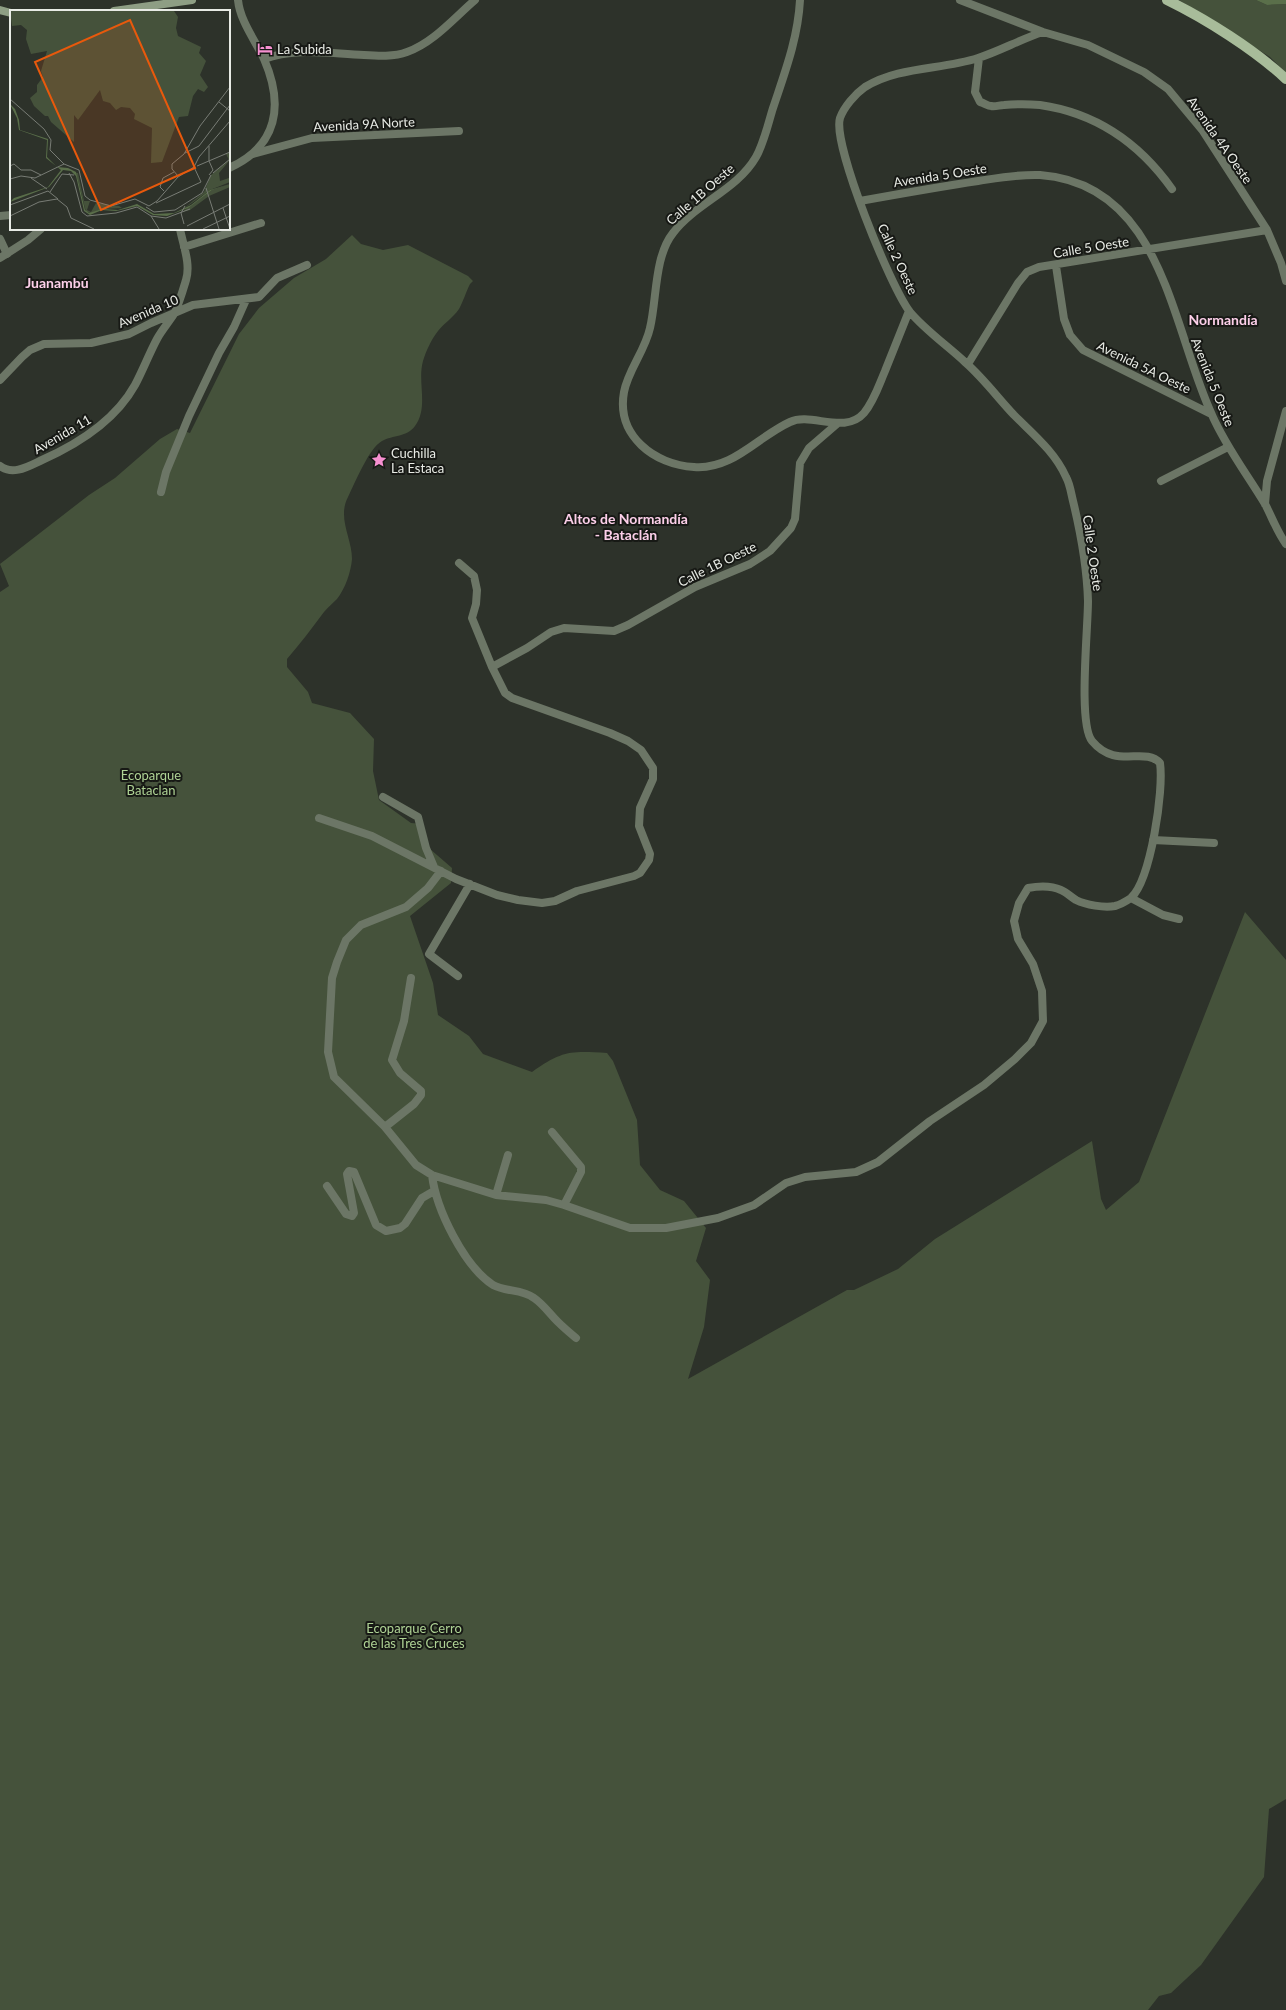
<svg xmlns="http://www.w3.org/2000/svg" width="1286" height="2010" viewBox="0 0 1286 2010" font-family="Lato,sans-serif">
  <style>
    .green { fill: #45523b }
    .water { fill: #5a6f4a }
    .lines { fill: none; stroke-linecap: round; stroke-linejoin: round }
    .minor { stroke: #6c7666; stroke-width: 8 }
    .tertiary { stroke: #6c7666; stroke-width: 8 }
    .secondary { stroke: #8e9e84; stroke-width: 8 }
    .primary { stroke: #a8bc9a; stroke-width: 10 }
    .labels { text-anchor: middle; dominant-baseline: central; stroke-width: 4; stroke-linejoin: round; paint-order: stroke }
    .poi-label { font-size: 13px; fill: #e8ebe5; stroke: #171915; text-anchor: start }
    .street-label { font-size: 13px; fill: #e8ebe5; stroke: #171915 }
    .park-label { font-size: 13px; fill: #afd395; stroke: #171915 }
    .neighbourhood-label { font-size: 14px; font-weight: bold; fill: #fccfe9; stroke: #171915 }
    .inset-road { fill: none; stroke: #787c75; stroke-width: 1 }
    .view { fill: #e8590c; fill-opacity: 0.15; stroke: #e8590c; stroke-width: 2 }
    .inset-edge { fill: none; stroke: #e8ebe5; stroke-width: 2 }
  </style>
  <rect width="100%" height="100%" fill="#2d322a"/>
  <path class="green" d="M1179,0h77l11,5 19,-1v69l-16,-16z
    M352,235l9,9 22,6 25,-5 60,31 5,5 -3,3c-4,8 -7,18 -11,25 -6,9 -15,14 -21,22 -7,9 -12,20 -15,30 -6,21 6,46 -8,65 -8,11 -22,9 -33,15 -13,7 -27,42 -34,56 -11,21 4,41 4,62 -1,13 -7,30 -15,40 -4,4 -9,8 -13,13 -12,16 -24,32 -37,47v8l21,25 4,11 38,10 24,26 -1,32 6,29 32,23 11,1 8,25 22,19 -1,15 -41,33 23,67 5,32 31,21 14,18 49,18c31,-22 39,-21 75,-19l6,8 24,59 3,45 20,25 24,11 22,27 -10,33 14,19 -6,47 -16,52 159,-89h7l44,-21 37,-30 157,-98 9,58 5,11 33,-28 106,-270 41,48v839l-17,10 -5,68 -63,88 -30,28 -12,3 -11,14h-1148v-1418l9,-6 -9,-22 89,-69 26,-17 45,-39 17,-10 13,4 49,-99 20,-26 35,-30 32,-19z"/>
  <path class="water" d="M1256,0h30v4l-19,1z"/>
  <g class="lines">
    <path class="minor" d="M800,0c-2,38 -15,72 -27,108 -5,16 -9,35 -17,49 -19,33 -60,46 -83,76 -19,24 -16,66 -23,95 -5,23 -22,42 -26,64 -8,44 31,73 70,75 39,3 63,-30 96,-45 21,-10 55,13 74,-9 10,-12 15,-28 21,-42 8,-20 16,-40 24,-60
      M960,0l83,32 45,13 56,27 24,17 35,42 64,99 14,33 5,18
      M979,58l-4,34 5,10c4,1 8,4 11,4 4,1 9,-1 13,-1 12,-1 24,-1 36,0 56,8 100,39 132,84
      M253,154l59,-16 147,-7
      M860,201c39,-7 78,-14 118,-20 20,-3 41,-7 62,-6 123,9 131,152 172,240 14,32 35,59 53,89 7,13 12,28 21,40
      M0,239l7,15
      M184,247l77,-24
      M1056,266l8,53 6,16 13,15 128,64
      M968,364l50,-81 9,-11 12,-5 228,-37
      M0,380l22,-23 8,-7 14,-6 47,-1 38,-9 22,-11 42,-18 66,-8 18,-19 30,-13
      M0,466c13,10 29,0 42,-6 36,-16 73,-39 93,-75 8,-15 14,-31 22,-46 5,-9 12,-17 17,-25 5,-10 9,-24 12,-34 5,-16 -3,-35 -6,-51
      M1161,481l67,-34
      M161,492l5,-20 23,-56 30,-63 15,-26 12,-27
      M1265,504l2,-23 19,-70
      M492,667l35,-19 24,-16 13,-4 50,3 14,-6 67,-38 55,-23 20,-13 21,-23 4,-9 5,-56 9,-15 29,-25
      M383,797l35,20 8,31 8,19
      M319,818l53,18 84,43 41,16 21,5 24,3 13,-2 22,-10 57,-15 6,-3 9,-13 1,-6 -11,-28 1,-18 13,-29v-11l-12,-18 -13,-9 -18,-8 -98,-35 -7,-5 -13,-26 -20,-49 4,-14 1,-14 -3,-14 -15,-13
      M1153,840l61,3
      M441,871l-13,17 -22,19 -45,18 -15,15 -9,22 -5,16 -4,74 6,25 51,50 31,38 16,10 64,20 50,5 18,5 66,23h36l52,-10 36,-13 32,-22 19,-6 51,-5 22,-10 52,-41 54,-36 31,-26 16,-16 12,-22 -1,-30 -9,-27 -15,-25 -4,-18 5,-18 9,-15c11,-2 22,-3 33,2 5,2 10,7 15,10 10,5 28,8 39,6 4,-1 13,-6 16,-8 20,-19 33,-108 29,-135 -16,-17 -44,7 -68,-22 -14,-17 -4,-112 -4,-140 -1,-34 -7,-67 -15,-100 -2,-8 -3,-17 -7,-24 -11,-25 -33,-43 -52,-62 -16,-17 -30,-36 -48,-52 -18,-17 -40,-32 -56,-51 -19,-24 -78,-168 -70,-194 4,-11 15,-24 25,-31 34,-21 76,-17 113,-29 22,-7 43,-19 65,-26
      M1131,898l32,17 16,4
      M458,976l-29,-22 41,-70
      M385,1127l29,-23 7,-9v-4l-21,-18 -8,-13 12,-39 7,-43
      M552,1132l29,35v5l-17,33
      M432,1175c4,34 32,91 61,110 13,7 29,4 41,13 9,6 16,16 24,24 6,6 12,11 18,16
      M327,1186l19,28 6,2 2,-3 -7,-39 2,-3 5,1 22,53 10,6 14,-3 5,-4 17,-26 12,-7
      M496,1195l12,-40"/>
    <path class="tertiary" d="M264,59c31,-12 67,-5 100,-4 14,1 30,2 43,-3 26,-9 47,-34 68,-52
      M229,168c49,-22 55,-63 35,-109 -9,-19 -24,-38 -26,-59
      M0,216l11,-1
      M0,258l28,-18 13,-11"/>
    <path class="secondary" d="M0,10l11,3
      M114,11l78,-11"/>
    <path class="primary" d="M1167,0c39,19 88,50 119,79"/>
  </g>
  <defs>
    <g id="hotel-bare" transform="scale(1.2)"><path d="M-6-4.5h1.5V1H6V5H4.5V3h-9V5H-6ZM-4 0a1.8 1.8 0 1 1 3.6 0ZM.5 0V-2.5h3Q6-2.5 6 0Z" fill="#f690d0" stroke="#171915" stroke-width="2.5" paint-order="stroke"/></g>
    <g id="sight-bare" transform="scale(1.2)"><path d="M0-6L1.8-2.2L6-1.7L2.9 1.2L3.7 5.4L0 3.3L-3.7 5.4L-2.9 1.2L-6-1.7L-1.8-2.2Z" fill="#f690d0" stroke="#171915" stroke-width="2.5" paint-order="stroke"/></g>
  </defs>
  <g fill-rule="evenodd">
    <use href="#hotel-bare" x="265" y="49"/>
    <use href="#sight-bare" x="379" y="460"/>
  </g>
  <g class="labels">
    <g class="poi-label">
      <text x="277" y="49">La Subida</text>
      <text x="391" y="453">Cuchilla<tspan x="391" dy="15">La Estaca</tspan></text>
    </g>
    <g class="street-label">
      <text transform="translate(364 124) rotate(-3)">Avenida 9A Norte</text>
      <text transform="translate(1220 140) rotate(55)">Avenida 4A Oeste</text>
      <text transform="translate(940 175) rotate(-9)">Avenida 5 Oeste</text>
      <text transform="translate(700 194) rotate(-41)">Calle 1B Oeste</text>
      <text transform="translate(1091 247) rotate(-9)">Calle 5 Oeste</text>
      <text transform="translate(898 259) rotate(65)">Calle 2 Oeste</text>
      <text transform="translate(148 311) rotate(-23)">Avenida 10</text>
      <text transform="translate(1144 367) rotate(26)">Avenida 5A Oeste</text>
      <text transform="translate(1213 382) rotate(68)">Avenida 5 Oeste</text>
      <text transform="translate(62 434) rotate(-30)">Avenida 11</text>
      <text transform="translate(1093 553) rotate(82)">Calle 2 Oeste</text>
      <text transform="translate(717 564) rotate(-26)">Calle 1B Oeste</text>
    </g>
    <g class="park-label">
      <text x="151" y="775">Ecoparque<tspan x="151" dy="15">Bataclan</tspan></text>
      <text x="414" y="1628">Ecoparque Cerro<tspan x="414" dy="15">de las Tres Cruces</tspan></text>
    </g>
    <g class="neighbourhood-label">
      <text x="57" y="282">Juanambú</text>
      <text x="1223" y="319">Normandía</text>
      <text x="626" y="518">Altos de Normandía<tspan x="626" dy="16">- Bataclán</tspan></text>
    </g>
  </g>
  <g transform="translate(10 10)">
    <rect width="220" height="220" fill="#2d322a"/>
    <path d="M0,1h164l4,6 -2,11 2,8 23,11 -2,6 7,8 -6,14 8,12 -4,5 -6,-3 -5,7 -5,20 -9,1 -17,45 -11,1 1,-35 -18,-9 1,-5 -5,-6 -9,-1 -5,3 -6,-7 -7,-2 -3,-11 -22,30 -4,-5v27l-23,-20 -3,-6h-3l-11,-10 -4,-8 7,-6v-7l6,-8 -2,-6 6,-20 -16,3 -5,-15 1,-9 -6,-5 -9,1zM220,142v11l-1,-2 -10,12 1,8 9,-3 1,4 -20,8 -28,20 22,-18 7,-17 18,-15 -3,-6zM66,163h2l6,28h6l-3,9 4,2 5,-9 23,3 3,2 -20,1 -11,4 -5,-1zM220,174v3l-21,9 -19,14 -8,2 30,-22z" fill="#45523b"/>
    <path d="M0,94l5,5 4,11 1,10 28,9 -1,18 10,10 11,1 8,4 9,38 4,3 13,-4 16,1 19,-6 17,10 20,-1 17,-8 19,-15 20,-6 -18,6 -24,18 -21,8 -14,-1 -16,-9 -21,5 -14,-1 -12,5 -6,-4 -8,-35 -5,-5 -8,-1 -14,17 -39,15 4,-4 34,-11 13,-17 -15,-12 1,-18 -28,-10 -2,-12z" fill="#5a6f4a"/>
    <path class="inset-road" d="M0,89l34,30 7,11 -1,10 14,14M209,92l11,9M199,136v15l4,9 -4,5M175,143l14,-7 31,-41M0,156l4,-2 7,6h10l10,5M187,156l33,-14M184,157l5,-10 31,-36M59,163l5,9 8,30 5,4 29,-3 21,-6 14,9 15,2 24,-9M203,163l17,-14M168,166l-6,-7v-5l12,-10 16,-28 30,-39M21,168l16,11M0,169l11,-3 14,2 29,-14 15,6 6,26 5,4 21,6 24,-7 14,7 8,-5 21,-24 16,-10M196,178l13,41M154,181l-4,-4 3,-9 11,-6M40,182l12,-18 12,1M146,193l45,-21 -7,-15M0,195l38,-14 10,8M136,197l8,5 21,-2 27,-17 9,-18M213,198l7,21M0,206l29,-14 18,-3 10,8 4,11 23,11M141,206l8,13M174,214l-3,-11 4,-7M177,216l43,-22M193,219l27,-13"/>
    <path class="view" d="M120,10l65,148 -94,42 -66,-148z"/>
    <rect width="220" height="220" class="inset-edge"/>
  </g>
</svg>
